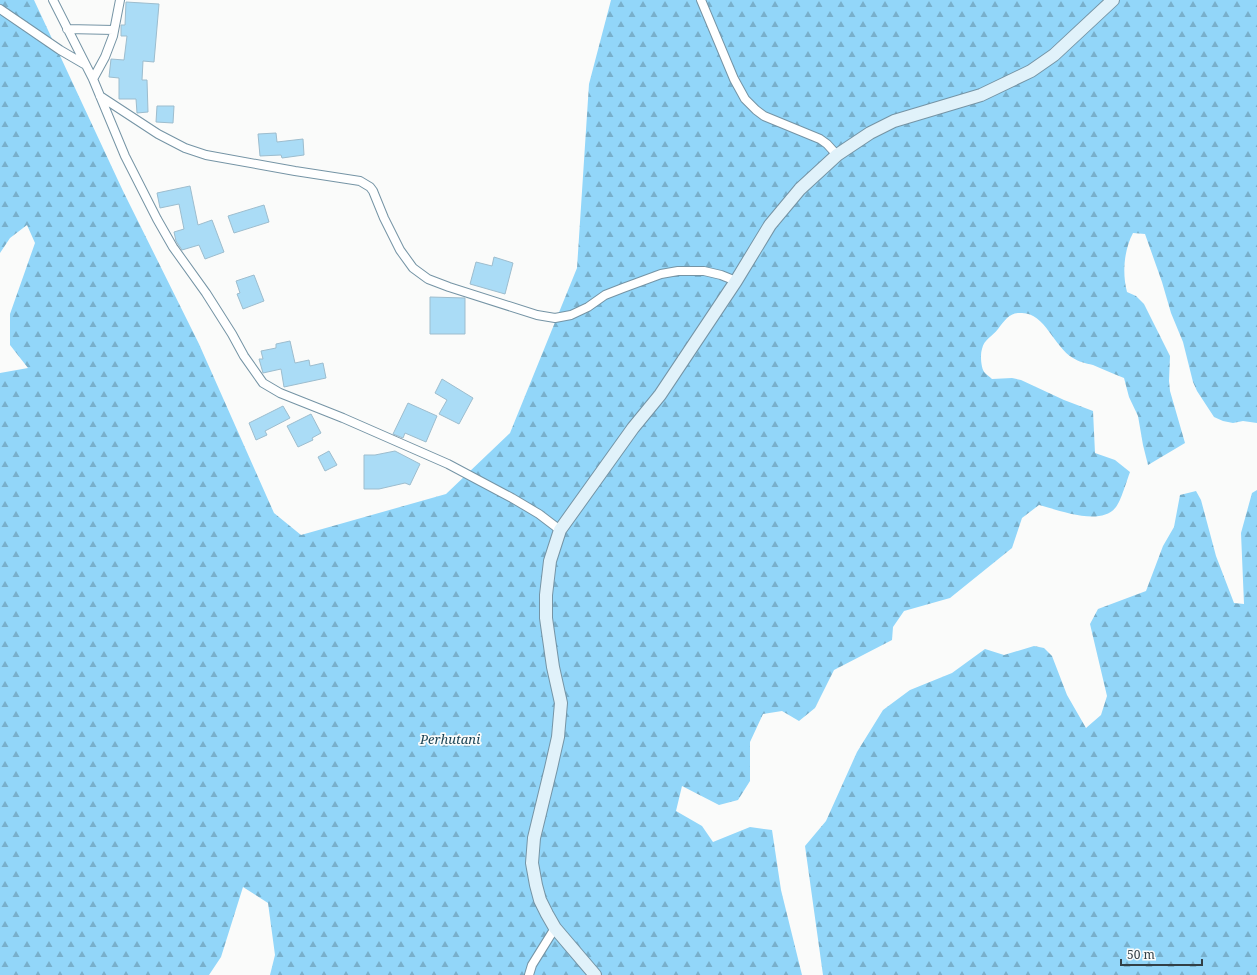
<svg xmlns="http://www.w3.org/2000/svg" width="1257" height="975" viewBox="0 0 1257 975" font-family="'Noto Serif',serif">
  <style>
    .forest { fill: url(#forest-firs) }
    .building { fill: #aadcf6; stroke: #9dbdce }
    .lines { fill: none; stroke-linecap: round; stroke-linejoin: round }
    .street-casing { stroke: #7594a5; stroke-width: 10 }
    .secondary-casing { stroke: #7594a5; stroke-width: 14 }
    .street { stroke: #fff; stroke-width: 8 }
    .secondary { stroke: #e1f2fa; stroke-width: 12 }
    .labels { text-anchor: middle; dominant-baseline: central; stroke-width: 3.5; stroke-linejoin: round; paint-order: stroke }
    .park-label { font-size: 13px; font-style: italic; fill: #1b4355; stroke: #fafbfa }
  </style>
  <defs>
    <pattern id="forest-firs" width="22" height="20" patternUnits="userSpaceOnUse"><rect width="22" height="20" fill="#92d6f9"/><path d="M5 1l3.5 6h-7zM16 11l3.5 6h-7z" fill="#78afcb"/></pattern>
  </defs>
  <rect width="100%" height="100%" fill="#fafbfa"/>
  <path class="forest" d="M0,0h34l89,191 76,153 75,169 27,22 145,-41 64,-61 67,-165 12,-184 22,-84h646v423l-14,-2 -10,2 -10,-2 -9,-4 -17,-26 -4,-9 -10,-40 -12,-29 -9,-31 -17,-48 -12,-1c-9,17 -11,40 -6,59l9,4 8,8 26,52 -1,25 1,10 15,52 -37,22 -5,-20 -5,-29 -9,-19 -5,-19c-11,-4 -21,-9 -31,-13 -8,-2 -14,-3 -20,-7 -19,-11 -28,-45 -51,-45 -12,-1 -17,7 -24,16 -6,8 -14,10 -16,20 -2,6 -1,20 3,24 2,2 5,4 7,6l20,-1 9,2 43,20 29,11 2,42 20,7 15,12c-3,8 -9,29 -14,35 -15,20 -57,3 -77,-2l-17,13 -10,30 -62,50 -46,13 -11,16 -1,13 -58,30 -19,38 -16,13 -17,-10 -19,3 -13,28v39l-12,19 -19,5 -37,-19 -6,25 26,15 11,16 37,-15 22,3 9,60 21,85h-532l5,-20 -7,-52 -25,-16 -22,70 -12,18h-209v-602l28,-5 -18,-23v-31l25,-71 -8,-18 -17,13 -10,15z
    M1257,490v485h-434l-18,-129 21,-25 31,-69 26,-42 27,-20 42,-17 33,-24 19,6 30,-9 10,2 8,8 15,39 19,33 15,-13 6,-19 -17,-72 8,-15 48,-18 17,-45 11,-19 6,-32 16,-4 5,9 15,56 18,47 10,1 -3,-71 11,-40z"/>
  <path class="building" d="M126,2l33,2 -5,58 -11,-1 -1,19h5l1,32 -11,1 -1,-14h-17v-21l-10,-1 2,-18 13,1 3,-24h-6v-11h4z
    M157,106h17l-1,17 -17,-1z
    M276,133l1,9 26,-3 1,16 -22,3 -1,-3 -21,1 -2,-22z
    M190,186l8,39 14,-5 12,32 -19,7 -6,-14 -17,5 -6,-9 -2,-9 10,-3 -5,-25 -19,4 -3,-15z
    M264,205l5,17 -35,11 -6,-17z
    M494,257l19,6 -8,31 -35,-10 6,-22 16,4z
    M254,275l10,26 -21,8 -6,-15 3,-1 -4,-12z
    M430,297l35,1v36h-35z
    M290,341l5,22 14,-3 1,6 13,-3 3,15 -42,9 -3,-18 -18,4 -4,-14h4l-2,-8 15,-3v-4z
    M442,379l31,19 -14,26 -20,-10 8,-14 -12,-7z
    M408,403l29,13 -11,26 -21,-9 -2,5 -10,-4z
    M283,406l7,12 -25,13 2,4 -11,5 -7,-17z
    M311,414l10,19 -9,5 1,2 -15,7 -11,-21z
    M329,451l8,14 -12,6 -7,-14z
    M395,451l25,13 -10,21 -5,-2 -26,6h-15v-34h11z"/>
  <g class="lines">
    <g class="street-casing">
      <path id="street" d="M53,0l40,79 32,77 32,63 16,28 33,46 26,41 12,22 19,27 17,10 63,25 105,46 64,34 27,16 21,16
        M701,0l33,79 11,20 11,11 8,6 56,23 7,5 10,11
        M0,9l60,41 24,14
        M67,29l47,1
        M93,79l12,-22 8,-21 7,-36
        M100,96l58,38 27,14 21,7 89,16 65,10 10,6 3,4 11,27 16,32 13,18 15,11 21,8 88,28 18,3 16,-3 17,-8 17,-12 18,-7 38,-14 17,-3h26l17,4 15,6
        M529,975l3,-10 23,-37"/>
    </g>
    <g class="secondary-casing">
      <path id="secondary" d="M595,975l-40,-47 -8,-14 -7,-14 -4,-15 -4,-22 2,-25 17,-70 7,-31 2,-23 1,-11 -8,-36 -7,-49v-23l4,-34 10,-31 73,-102 27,-33 76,-114 34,-56 30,-36 37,-34 33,-22 24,-12 87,-26 50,-24 23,-16 59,-55"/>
    </g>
    <use href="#street" class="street"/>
    <use href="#secondary" class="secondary"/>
  </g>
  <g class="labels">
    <g class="park-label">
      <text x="450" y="739">Perhutani</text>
    </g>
  </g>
  <path d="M1121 959v6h81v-6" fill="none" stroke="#323f46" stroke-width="2"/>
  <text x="1127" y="959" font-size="12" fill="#323f46" stroke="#fafbfa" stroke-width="3" paint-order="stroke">50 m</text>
</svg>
